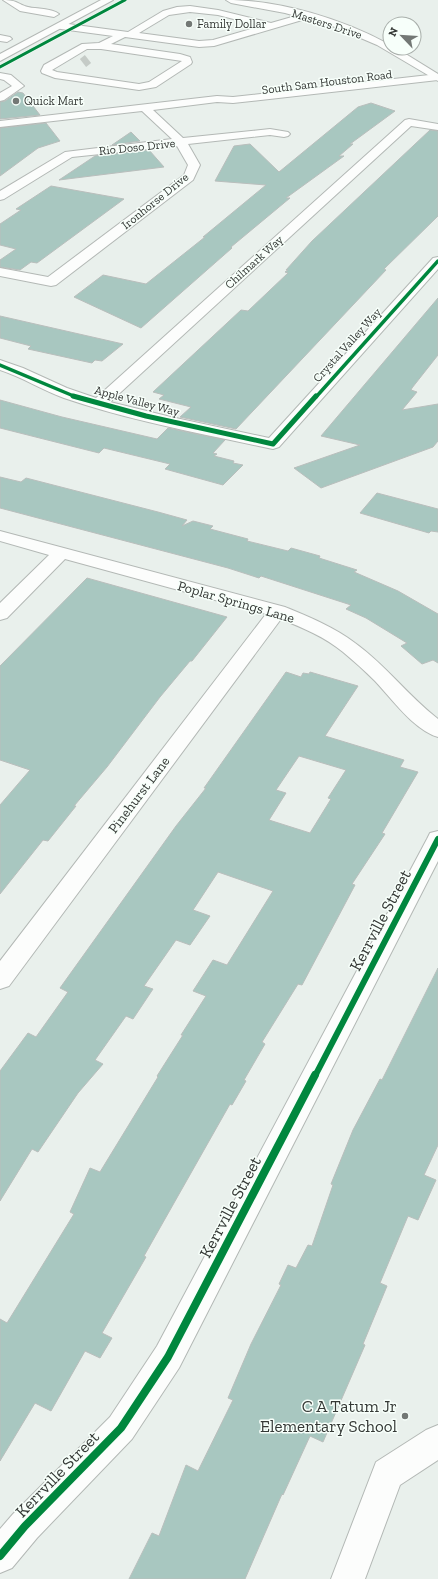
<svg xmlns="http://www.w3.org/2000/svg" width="438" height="1579" viewBox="0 0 438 1579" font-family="'Zilla Slab',serif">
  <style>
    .building { fill: #a8c7c0; stroke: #b9bebc; fill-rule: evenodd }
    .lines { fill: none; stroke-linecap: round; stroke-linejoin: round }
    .minor-tunnel { stroke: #c5cbc7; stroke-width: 10; stroke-dasharray: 10 5; stroke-linecap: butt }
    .minor-casing { stroke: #b3b8b5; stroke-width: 2 }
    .major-casing { stroke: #b3b8b5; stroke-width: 2 }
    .minor { fill: #fcfdfc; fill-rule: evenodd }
    .major { fill: #fcfdfc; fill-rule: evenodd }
    .cycleway-far4-casing { stroke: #f7fffa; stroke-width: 4 }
    .cycleway-far3-casing { stroke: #f7fffa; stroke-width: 5 }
    .cycleway-far2-casing { stroke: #f7fffa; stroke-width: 7 }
    .cycleway-far1-casing { stroke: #f7fffa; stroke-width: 9 }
    .cycleway-casing { stroke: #f7fffa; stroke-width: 11 }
    .cycleway-far4 { stroke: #00873e; stroke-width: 3 }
    .cycleway-far3 { stroke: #00873e; stroke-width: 3.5 }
    .cycleway-far2 { stroke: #00873e; stroke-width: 5 }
    .cycleway-far1 { stroke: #00873e; stroke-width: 6 }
    .cycleway { stroke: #00873e; stroke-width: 8 }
    .poi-dot { fill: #737875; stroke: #f7fffa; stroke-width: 1.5 }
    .labels { text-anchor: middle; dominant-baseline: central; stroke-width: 3; stroke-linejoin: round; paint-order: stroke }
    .far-poi-label { font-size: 12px; fill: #343835; stroke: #f7fffa; text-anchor: start }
    .far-street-label { font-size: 12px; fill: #343835; stroke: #f7fffa }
    .street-label { font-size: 14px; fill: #343835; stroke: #f7fffa }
    .near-street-label { font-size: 17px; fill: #343835; stroke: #f7fffa }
    .near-poi-label { font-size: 17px; fill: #343835; stroke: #f7fffa; text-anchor: end }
  </style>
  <rect width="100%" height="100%" fill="#e9f0ec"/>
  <path class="building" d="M18,92l5,1 17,22 -40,4v-17l5,-1z
    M371,103l24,8 -45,33h3l-14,12h5l-58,42h4l-59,49 1,1 -91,80 -67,-31 29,-22 43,9 59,-47h-2l63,-52 -51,-4 19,-35 16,-2 29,28 79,-65z
    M46,123l14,18 -22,7 -38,28v-48z
    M430,130l8,1v85l-54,53 2,1 -150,159 -56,-12 11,-10 -32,-8 5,-4 -11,-3 88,-82 7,1 40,-38 -3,-1 3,-2h-2l26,-29z
    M131,132l9,9 -28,4z
    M149,150l15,17 -105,13 36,-24z
    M51,186l73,13 -87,64 -6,-1 -11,8 -20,-3v-7l16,-11 -16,-4v-21l21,-14 -5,-1z
    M438,298v57l-26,33 -1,2 6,2 -15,18 36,-6v37l-5,6 -112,41 -27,-20 66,-23 -39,-9z
    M0,316l123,28 -21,17 -7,-1 -3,3 -64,-14 3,-3 -31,-8z
    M0,400l62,17 95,22 11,-11 57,12 -12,13 4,1 -3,2 20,5 -1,2 10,2 -20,20 -58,-16 5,-5 -66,-16 -5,5 -99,-25z
    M0,477l21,5 5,-4 132,34 29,8 -5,6 11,-5 20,5 -3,3 38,10 -1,2 41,10 3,-3 29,8 -1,2 38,12 -3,2 44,19 40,23v49l-5,-3 -11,4 -21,-18 6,-3 -41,-25 -20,-9 5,-4 -90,-29 -2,2 -31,-10 -228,-60z
    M377,493l61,16v23l-7,-1 -2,2 -69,-20z
    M87,578l140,39 -35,44h-2l-30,36 -53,70 -33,39h2l-28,35 -5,-1 -43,54v-89l30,-35 -30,-10v-94z
    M286,672l15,5 2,-4 6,1 1,-2 48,14 -33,50 79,24 -4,7 18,5 -36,61 3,1 -33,50 3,1 -53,100 -4,-1 -36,58 3,2 -21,36 2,1 -14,24 -2,-1 -86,152 2,1 -44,76 10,5 -12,20 -15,-7 -34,60 -16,-8 -35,58v-142l7,4 67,-109 -4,-2 20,-44 10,4 58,-95 -1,-1 26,-41h-2l25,-39 -13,-5 20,-31 14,5 46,-74 -55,-19 -25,38 17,6 -20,29 -14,-5 -32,46 9,3 -20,30 -7,-3 -31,44 8,4 -25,29 -40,59 -6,-3 -32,52v-130l28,-38 8,4 32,-45 -8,-4 116,-162 30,-38h-2zM299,756l47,14 -18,28 3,1 -21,34 -41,-13 17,-27 -10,-3z
    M438,968v177l-14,30 12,5 -18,40 -10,-4 -28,67 7,3 -24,58 2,1 -42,97 -13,-6 -27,59 -1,-1 -37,85h-116l23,-46 7,3 27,-71 12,6 35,-71 -5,-2 23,-54 30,-59 -2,-1 9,-19 8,3 12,-23 4,1 21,-61 -2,-1 22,-54 27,-51 2,1z"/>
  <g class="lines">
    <path class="minor-tunnel" d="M83,63l5,-4"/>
    <g class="minor-casing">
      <path id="minor" d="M3,0c15,0 14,4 25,7 8,2 24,1 31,7l-5,3 -34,-6z
        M190,6l28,4 53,13 35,-10 5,3 -2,2 -95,28 -15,1 -74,-10 -14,7 69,10 10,3 2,5 -1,2 -35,23 -17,3 -84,-12 -13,-5 -1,-2 3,-6 38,-21 17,-1 14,-7 -52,-7 -3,-1 -2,-2 2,-2 3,-1 67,9 35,-21 14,-4zM190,12l28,3 43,11 -48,14 -14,1 -60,-8 30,-18zM87,49h14l81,12 -33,21 -10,2 -82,-12 -5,-2z
        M0,35l10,2 2,2 -5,3 -7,-1z
        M0,73l11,2 13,11 -20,14 -4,1v-8l12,-7 -8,-6 -4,-1z
        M438,74v6l-205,23 -16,-1 -64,8 30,28 87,-9 18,3 2,2 -2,2 -4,1 -14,-2 -82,9 12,21 -7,15 -137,105 -5,1 -51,-10v-8l48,9 136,-102 4,-10 -11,-19 -105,11 -68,42 -4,1v-9l65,-39 107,-13 -30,-28 -142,16v-6l217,-25 16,1z
        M409,119l29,5v6l-27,-4 -301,276 61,15 98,21 164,-180 5,-1v12l-159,178 -6,2c-70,-15 -142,-28 -209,-51 -22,-8 -42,-21 -64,-28v-10l23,8 44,20 29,10 309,-278z
        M0,531l285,76c24,10 49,20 70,36 31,22 53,53 83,76v18c-24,-7 -46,-38 -63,-56 -10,-10 -21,-20 -32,-29 -18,-15 -40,-24 -62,-33l-272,367 -9,3v-28l266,-347 -201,-55 -58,59 -7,2v-17l49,-48 -49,-14z
        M438,831v30l-259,507 -47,71 -95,99 -25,30 -12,5v-44l13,-15 97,-97 47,-71 270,-507 3,-6z
        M438,1425v35l-38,25 -35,94h-34l45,-117 50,-32z"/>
    </g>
    <g class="major-casing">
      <path id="major" d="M101,0h12l-113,61v-7z
        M226,0c54,0 117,19 164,45v3h6l42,26v7l-61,-36 -42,-18 -50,-14 -54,-10z"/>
    </g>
    <use href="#minor" class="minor"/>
    <use href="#major" class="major"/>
    <g class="cycleway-far4-casing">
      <path id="cycleway-far4" d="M0,67l125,-67"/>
    </g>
    <g class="cycleway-far3-casing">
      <path id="cycleway-far3" d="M0,365l76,32
        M316,397l122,-136"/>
    </g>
    <g class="cycleway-far2-casing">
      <path id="cycleway-far2" d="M73,396l73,20 127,28 43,-48"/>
    </g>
    <g class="cycleway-far1-casing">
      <path id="cycleway-far1" d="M315,1076l123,-237"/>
    </g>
    <g class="cycleway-casing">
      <path id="cycleway" d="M0,1556l25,-30 96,-98 47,-71 147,-282"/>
    </g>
    <use href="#cycleway-far4" class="cycleway-far4"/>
    <use href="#cycleway-far3" class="cycleway-far3"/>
    <use href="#cycleway-far2" class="cycleway-far2"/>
    <use href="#cycleway-far1" class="cycleway-far1"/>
    <use href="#cycleway" class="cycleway"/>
  </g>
  <g class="poi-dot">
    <circle cx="189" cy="24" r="4"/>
    <circle cx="16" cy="101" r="4"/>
    <circle cx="405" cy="1416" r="4"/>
  </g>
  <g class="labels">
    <g class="far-poi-label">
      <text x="197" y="24">Family Dollar</text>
      <text x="24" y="101">Quick Mart</text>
    </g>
    <g class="far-street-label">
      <text transform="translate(327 24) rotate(18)">Masters Drive</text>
      <text transform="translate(327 82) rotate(-7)">South Sam Houston Road</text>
      <text transform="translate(137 147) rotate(-6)">Rio Doso Drive</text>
      <text transform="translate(155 201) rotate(-39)">Ironhorse Drive</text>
      <text transform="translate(254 262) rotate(-42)">Chilmark Way</text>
      <text transform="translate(347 345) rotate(-48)">Crystal Valley Way</text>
      <text transform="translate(137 401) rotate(15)">Apple Valley Way</text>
    </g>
    <g class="street-label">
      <text transform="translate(236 602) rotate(16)">Poplar Springs Lane</text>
      <text transform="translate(139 795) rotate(-53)">Pinehurst Lane</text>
    </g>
    <g class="near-street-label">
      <text transform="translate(380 920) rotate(-62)">Kerrville Street</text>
      <text transform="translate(230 1207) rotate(-62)">Kerrville Street</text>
      <text transform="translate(57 1474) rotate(-46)">Kerrville Street</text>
    </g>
    <g class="near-poi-label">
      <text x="397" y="1406">C A Tatum Jr<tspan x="397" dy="20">Elementary School</tspan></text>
    </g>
  </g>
  <g transform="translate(402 36) rotate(295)"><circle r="19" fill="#f7fffa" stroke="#a9afab"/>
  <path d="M0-3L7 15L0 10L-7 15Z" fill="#737875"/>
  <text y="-6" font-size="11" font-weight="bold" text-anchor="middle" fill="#343835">N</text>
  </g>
</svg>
